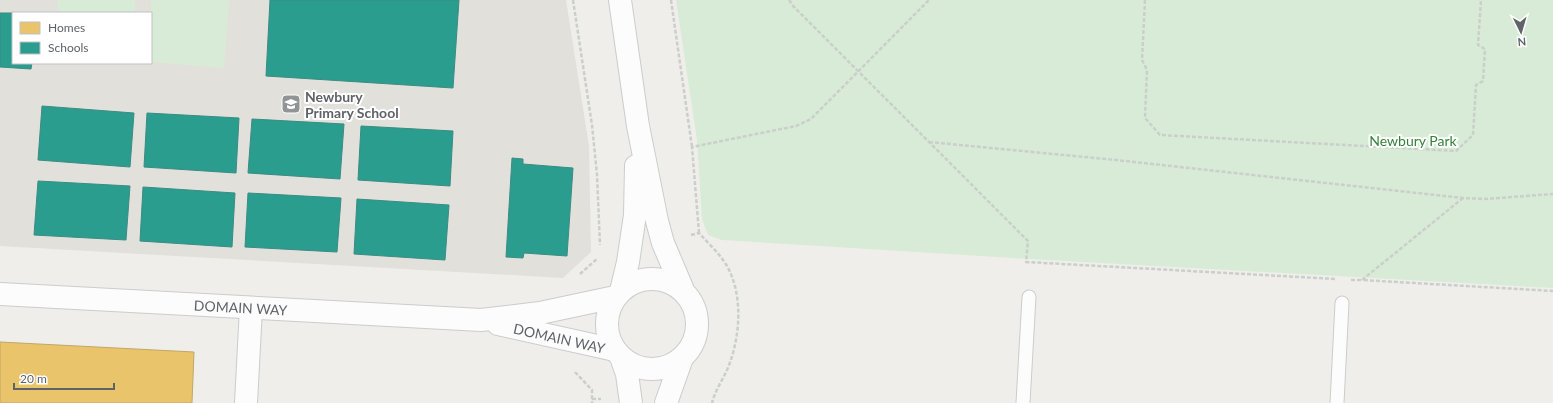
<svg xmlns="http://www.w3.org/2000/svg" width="1553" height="403" viewBox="0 0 1553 403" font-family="Lato,sans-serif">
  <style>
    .education { fill: #e2e0da; fill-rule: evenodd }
    .green { fill: #d8ebd6 }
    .homes { fill: #e9c46a; stroke: #c0a769 }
    .schools { fill: #2a9d8f; stroke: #3a8c83 }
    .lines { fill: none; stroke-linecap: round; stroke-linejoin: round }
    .service-casing { stroke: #cbcccc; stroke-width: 15 }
    .minor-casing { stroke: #cbcccc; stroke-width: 24 }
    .tertiary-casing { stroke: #cbcccc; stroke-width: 24 }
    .path { stroke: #cacfcc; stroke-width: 2.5; stroke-dasharray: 4 2; stroke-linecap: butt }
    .service { stroke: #fdfcfc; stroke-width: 13 }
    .minor { stroke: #fdfcfc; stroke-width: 22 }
    .tertiary { stroke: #fdfcfc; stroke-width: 22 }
    .labels { text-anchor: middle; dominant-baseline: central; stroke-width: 4; stroke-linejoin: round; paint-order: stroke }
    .poi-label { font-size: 14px; font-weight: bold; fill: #5f6368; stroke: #fff; text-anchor: start }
    .park-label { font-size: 14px; fill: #348238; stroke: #fff }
    .street-label { font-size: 14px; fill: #5f6368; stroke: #fff }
  </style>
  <rect width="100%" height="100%" fill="#efeeea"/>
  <path class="education" d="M0,0h566l23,146 2,106 -28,26 -563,-32zM13,13h138v50h-138z"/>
  <path class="green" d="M58,0h77v13h-78z
    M151,0h78l-5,68 -73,-6z
    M676,0h877v288l-523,-29 -308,-19 -14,-5 -6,-16 -5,-79z"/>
  <path class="homes" d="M0,342l194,10 -2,51h-192z"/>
  <path class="schools" d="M270,0h189l-6,88 -187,-12z
    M0,13h13v50h19l-1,6 -31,-2z
    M42,106l92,7 -4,54 -92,-7z
    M147,113l92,5 -3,55 -92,-6z
    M252,119l92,5 -4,55 -92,-6z
    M361,126l92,5 -3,55 -92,-6z
    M512,158l11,1v5l50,4 -6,88 -43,-3 -1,5 -17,-1z
    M38,181l92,5 -4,54 -92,-5z
    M143,187l92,6 -3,54 -92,-6z
    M248,193l93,5 -4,54 -92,-5z
    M357,199l92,6 -4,55 -91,-6z"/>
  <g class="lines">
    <g class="service-casing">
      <path id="service" d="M1023,403l6,-106
        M1337,403l5,-100"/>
    </g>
    <g class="minor-casing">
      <g id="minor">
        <path id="s1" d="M0,294l481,26 59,-7 75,-16"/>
        <path id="s2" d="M498,324l117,26"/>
        <path d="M246,403l5,-95"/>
      </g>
    </g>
    <g class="tertiary-casing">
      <path id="tertiary" d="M620,0l18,126 19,95 6,22 20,47
        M607 324a45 45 0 1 1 90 0a45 45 0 1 1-90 0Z
        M621,291l7,-29 7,-47 1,-49
        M621,357l6,17 4,29
        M666,403l16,-45"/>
    </g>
    <path class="path" d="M573,0l19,125 5,50 3,70
      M671,0l21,147
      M789,0l5,7 234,234 -2,21 310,17
      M1145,0l-3,60 5,10 -2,48 15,17 296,16 17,-16 3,-50 7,-4 2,-32 -7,-4 3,-45
      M929,142l187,18 347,38 22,1 68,-5
      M1463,198l-101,82 191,11
      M699,233l-7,-86 104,-21 15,-7 118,-119
      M691,235l8,-2c9,10 21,21 28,33 17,30 13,74 0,104 -5,11 -12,21 -15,33
      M580,274l18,-16
      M1351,280h11
      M575,372l17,18v13
      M592,399h9"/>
    <use href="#service" class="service"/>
    <use href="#minor" class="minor"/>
    <use href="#tertiary" class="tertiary"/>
  </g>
  <defs>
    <g id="school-square" transform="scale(1)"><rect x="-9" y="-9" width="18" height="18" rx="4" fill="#919496" stroke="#fff"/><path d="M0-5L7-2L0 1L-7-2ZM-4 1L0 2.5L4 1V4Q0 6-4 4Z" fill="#fff"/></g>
  </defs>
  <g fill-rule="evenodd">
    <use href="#school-square" x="291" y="104"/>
  </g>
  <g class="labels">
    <g class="poi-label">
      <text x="305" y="96">Newbury<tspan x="305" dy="16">Primary School</tspan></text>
    </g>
    <g class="park-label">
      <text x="1413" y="140">Newbury Park</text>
    </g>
    <g class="street-label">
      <text stroke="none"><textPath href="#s1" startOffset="241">DOMAIN WAY</textPath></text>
      <text stroke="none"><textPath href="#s2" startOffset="63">DOMAIN WAY</textPath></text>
    </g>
  </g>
  <rect x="12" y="12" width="140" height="52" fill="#ffffff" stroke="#bfc1c3"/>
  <rect x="20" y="22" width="20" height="12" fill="#e9c46a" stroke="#bfc1c3"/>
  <text x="48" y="32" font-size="12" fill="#5f6368">Homes</text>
  <rect x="20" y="42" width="20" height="12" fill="#2a9d8f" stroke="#bfc1c3"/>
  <text x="48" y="52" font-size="12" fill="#5f6368">Schools</text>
  <g transform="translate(1521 32) rotate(175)" stroke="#ffffff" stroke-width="3" paint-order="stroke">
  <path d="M0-3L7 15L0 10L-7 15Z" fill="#5f6368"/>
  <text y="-6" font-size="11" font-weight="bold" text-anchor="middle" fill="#5f6368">N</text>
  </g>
  <path d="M14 383v6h100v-6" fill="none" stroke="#5f6368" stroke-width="2"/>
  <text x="20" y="383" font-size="12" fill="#5f6368" stroke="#ffffff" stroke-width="3" paint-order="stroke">20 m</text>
</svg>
